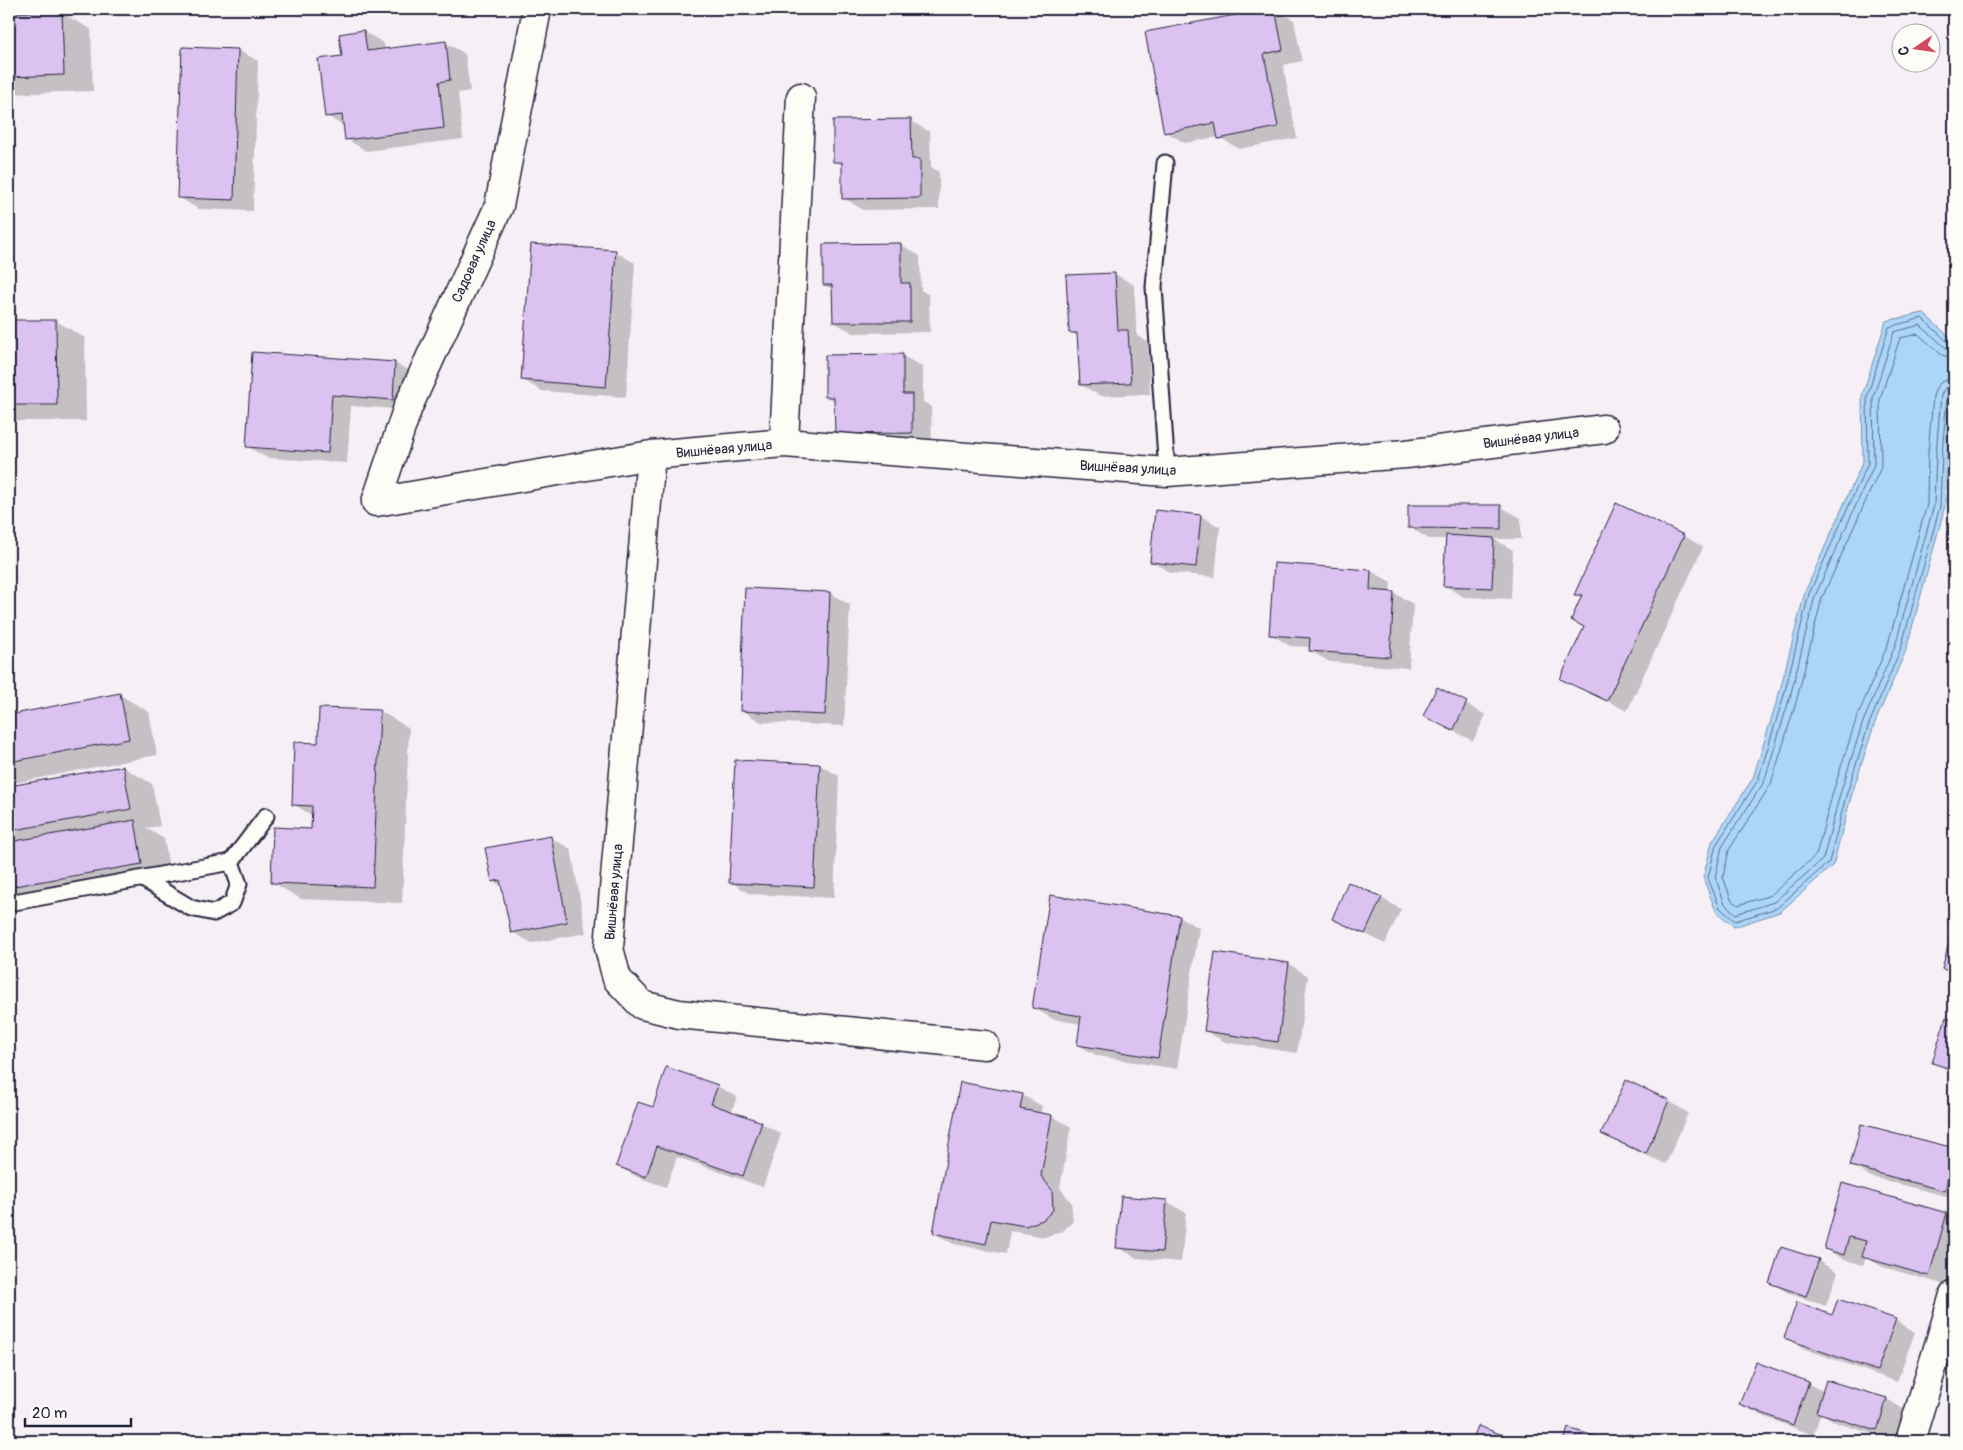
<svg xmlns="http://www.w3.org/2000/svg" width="1963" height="1450" viewBox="0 0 1963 1450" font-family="Pangolin,sans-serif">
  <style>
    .water { fill: #acd6f8; stroke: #758eac }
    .shadow { fill: #0003 }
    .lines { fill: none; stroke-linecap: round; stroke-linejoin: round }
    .shore { stroke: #596a87; stroke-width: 1 }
    .building { fill: #dcc2f1; stroke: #22223b }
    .lane-casing { stroke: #22223b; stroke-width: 19 }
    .street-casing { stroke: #22223b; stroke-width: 31 }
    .lane { stroke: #fdfcf7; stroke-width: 15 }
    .street { stroke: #fdfcf7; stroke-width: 28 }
    .labels { text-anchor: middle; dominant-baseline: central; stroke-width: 5; stroke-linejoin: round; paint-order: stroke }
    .street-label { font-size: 14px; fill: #22223b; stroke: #fdfcf7 }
  </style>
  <rect width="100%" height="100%" fill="#f6f0f6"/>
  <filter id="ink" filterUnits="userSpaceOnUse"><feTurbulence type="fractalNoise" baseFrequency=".02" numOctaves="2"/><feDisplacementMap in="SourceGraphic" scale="10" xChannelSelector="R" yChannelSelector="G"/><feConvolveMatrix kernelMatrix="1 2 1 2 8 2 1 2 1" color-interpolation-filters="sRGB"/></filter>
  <g filter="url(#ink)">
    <path class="water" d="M1923,313l31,28v32l-7,81 -2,52 -39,144 -32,75 -23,72 -18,68 -53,47 -46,15 -18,-16 -13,-33 9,-36 41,-64 26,-84 26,-102 58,-131 -1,-65 24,-75z"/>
    <path class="shadow" d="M1273,9l21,11 8,41 -19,4 14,73 -58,11 -20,-12 -34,6 -19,-11 -20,-99z
      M61,13l30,16 2,62 -84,3v-79z
      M364,32l20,11 1,7 60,-8 20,12 5,37 -12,2 5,46 -97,12 -19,-12 -2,-12 -18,-11 16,-59z
      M183,48l55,2 20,11 -5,150 -55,-2 -19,-12z
      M911,121l19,11 1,35 8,5v37l-76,1 -19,-12v-32l-10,-5z
      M900,244l20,12 1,34 8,5 1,37 -77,1 -19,-11 -1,-33 -8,-4z
      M615,252l20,11 -9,134 -84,-6 -19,-11z
      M1115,274l19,11 3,51 11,6 2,52 -49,2 -20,-11 -2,-48 -9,-5z
      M9,321h47l29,17 1,83h-77z
      M254,354l141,9 20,11 -3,36 -61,-4 -4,57 -80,-5 -19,-11z
      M903,356l20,11v35l8,4 1,38 -96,-11 -1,-32 -8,-5z
      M1409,506l92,1 20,11v21h-27l19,11 -2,49 -47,-2 -19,-11 2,-47h-18l-20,-12z
      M1201,516l19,11 -5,50 -44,-4 -19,-12z
      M1684,536l19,11 -76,164 -65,-33 23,-51 -3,-29 -7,-4z
      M1371,571l20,11 -1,11h4l19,11 -4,64 -79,-6 -20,-11v-4l-20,-1 -19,-12z
      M830,593l20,12 -6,121 -83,-4 -20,-12z
      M1437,689l49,26 -13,26 -49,-25z
      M120,695l29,17 8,43 -148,29v-68z
      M380,711l29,17 -7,175 -101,-4 -29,-17 41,-52v-14l-20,-12 26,-60z
      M820,765l19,11 -5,122 -84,-4 -19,-12z
      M123,767l29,17 8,42 -14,2 18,11 7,41 -162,28v-121z
      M551,838l20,11 15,84 -54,10 -20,-11 -9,-45 -10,-6z
      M1051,897l129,20 19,11 -22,141 -79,-13 -20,-11 3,-21 -28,-5 -19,-11z
      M1381,898l20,11 -16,35 -51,-26z
      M1954,928v47l-10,-6z
      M1289,964l19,12 -11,77 -72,-11 -20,-11z
      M1947,1019l7,2v53l-20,-12z
      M1626,1082l43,19 19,12 -22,51 -43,-19 -20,-11z
      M717,1086l20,11 -6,16 30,10 20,11 -18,53 -86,-30 -11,30 -29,-10 -20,-11 36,-58z
      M1022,1095l20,11 -2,8 12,2 19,11 -11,61 11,14 2,19 -10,10 -18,6 -35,-6 -4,23 -52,-10 -20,-11z
      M1862,1125l92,25v48l-83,-21 -20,-12z
      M1843,1185l103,29 8,5v47l-5,20 -66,-19 -17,-9 -3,7 -18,-5 -20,-11z
      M1166,1201l20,12 -5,49 -44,-4 -20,-11z
      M1818,1261l20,11 -12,34 -36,-12 -19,-11z
      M1833,1316l62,4 20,12 -18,50 -92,-33 -20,-11z
      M1756,1363l53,21 15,8 63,7 19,12 -9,30 -60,-18 -16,-10 -8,22 -53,-20 -19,-12z"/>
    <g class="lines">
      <path class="shore" d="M1954,344l-5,-1 -27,-25 -33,9 -22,70 1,66 -59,131 -25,101 -26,85 -42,65 -8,33 12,30 15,13 42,-13 52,-46 17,-66 23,-72 32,-76 39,-142 2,-52 5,-57 2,-4 5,-1
        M1954,350l-8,-2 -26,-23 -26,7 -21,66 1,67 -59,131 -25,101 -26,85 -42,65 -7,30 10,27 11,10 38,-12 49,-43 17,-65 23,-72 32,-76 39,-141 2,-52 5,-58 4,-7 9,-2
        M1954,358l-12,-3 -24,-21 -18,4 -20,61 1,68 -59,131 -25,101 -26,85 -42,66 -6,27 8,22 7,6 33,-10 45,-40 17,-63 23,-72 32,-76 39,-140 1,-51 5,-57 3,-8 5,-6 13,-4"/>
    </g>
    <path class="building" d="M1267,9h8l8,41 -19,4 14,73 -60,12 -3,-16 -51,10 -19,-101z
      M62,11l2,64 -55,2v-64z
      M364,30l3,21 79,-10 4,39 -11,2 5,46 -99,12 -3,-25 -17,2 -7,-58 24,-3 -3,-22z
      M182,47l56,2 -4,151 -57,-2z
      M911,119l1,40h8v39l-78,1v-37h-9v-42z
      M901,243v40h9v39h-77l-1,-37h-9v-41z
      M531,244l85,6 -10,137 -85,-7z
      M1115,273l3,57h10l3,53 -51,2 -3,-52h-8l-3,-58z
      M9,320h47l1,85h-48z
      M252,352l143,10 -2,38 -61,-5 -4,58 -82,-6z
      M903,354v40h9v39l-77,1 -1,-37h-9v-42z
      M1616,503l68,32 -77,166 -47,-22 24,-52 -13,-7 11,-25h-8z
      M1408,505h93v24l-93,-1z
      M1155,510l46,5 -5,52 -46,-5z
      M1446,535l48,3 -2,50 -49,-2z
      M1274,563l97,7 -1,20 24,2 -4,65 -81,-6 1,-13 -41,-3z
      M745,588l85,4 -5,123 -85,-4z
      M1437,687l30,15 -14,29 -30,-15z
      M120,693l9,46 -120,23v-47z
      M319,708l61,2 -7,177 -102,-4 2,-56 38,2 1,-23 -20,-1 2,-63 24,1z
      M735,760l85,4 -6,123 -85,-4z
      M123,766l8,43 -122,22v-45z
      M135,820l7,44 -133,23v-45z
      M551,836l16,86 -56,11 -11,-53 -8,2 -7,-34z
      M1348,882l34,15 -17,37 -33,-15z
      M1050,895l130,21 -22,142 -81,-13 4,-29 -49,-8z
      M1954,923v49l-12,-3z
      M1215,952l74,11 -11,79 -74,-11z
      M1946,1017l8,3v50l-22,-7z
      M666,1067l52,18 -7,19 51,18 -19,54 -86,-30 -11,31 -30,-11 22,-64 15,5z
      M1626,1080l43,20 -23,54 -45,-20z
      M960,1082l63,12 -3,15 32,6 -11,61 11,14 1,20 -10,10 -18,6 -34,-6 -5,24 -53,-11z
      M1861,1124l93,24 -9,43 -95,-25z
      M1842,1183l105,30 -18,63 -67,-19 4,-16 -17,-4 -5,18 -20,-6z
      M1121,1196l46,4 -5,52 -46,-4z
      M1781,1247l38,12 -13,37 -37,-13z
      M1838,1299l58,20 -19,52 -93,-33 13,-36 35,13z
      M1756,1362l53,20 -16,43 -54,-21z
      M1826,1380l61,18 -10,33 -61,-19z
      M1478,1426l42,15h-48z
      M1568,1428l43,13h-47z
      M1628,1434l22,7h-25z"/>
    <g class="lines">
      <g class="lane-casing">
        <path id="lane" d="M1165,163l-11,124 13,185
          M143,879l48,29 23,5 18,-10 7,-19 -8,-22
          M9,903l222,-41 35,-46"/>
      </g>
      <g class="street-casing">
        <path id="street" d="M537,9l-38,197 -91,201 -32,95 275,-47 133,-12 383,29 239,-18 198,-25
          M784,443l17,-346
          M651,455l-42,493 8,31 25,26 37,9 306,31
          M1910,1441l44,-146"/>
      </g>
      <use href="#lane" class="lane"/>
      <use href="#street" class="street"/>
    </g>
  </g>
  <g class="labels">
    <g class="street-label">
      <text transform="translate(474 261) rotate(-66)">Садовая улица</text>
      <text transform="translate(1531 438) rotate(-7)">Вишнёвая улица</text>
      <text transform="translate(724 449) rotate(-5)">Вишнёвая улица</text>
      <text transform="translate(1128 468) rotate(3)">Вишнёвая улица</text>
      <text transform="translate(614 892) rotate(-85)">Вишнёвая улица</text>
    </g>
  </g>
  <rect width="1963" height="1450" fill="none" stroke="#fdfcf7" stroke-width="30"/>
  <rect x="15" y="15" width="1933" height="1420" fill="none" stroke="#22223b" stroke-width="2" filter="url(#ink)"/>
  <g transform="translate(1916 48) rotate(257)"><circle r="24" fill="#fdfcf7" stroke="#a5a5ac"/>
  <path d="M0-4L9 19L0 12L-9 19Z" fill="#d1495b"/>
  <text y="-8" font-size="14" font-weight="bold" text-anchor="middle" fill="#22223b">С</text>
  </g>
  <path d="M25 1418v8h106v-8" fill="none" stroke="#22223b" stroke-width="2.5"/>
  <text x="32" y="1418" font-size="15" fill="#22223b" stroke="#fdfcf7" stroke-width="4" paint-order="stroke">20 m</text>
</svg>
